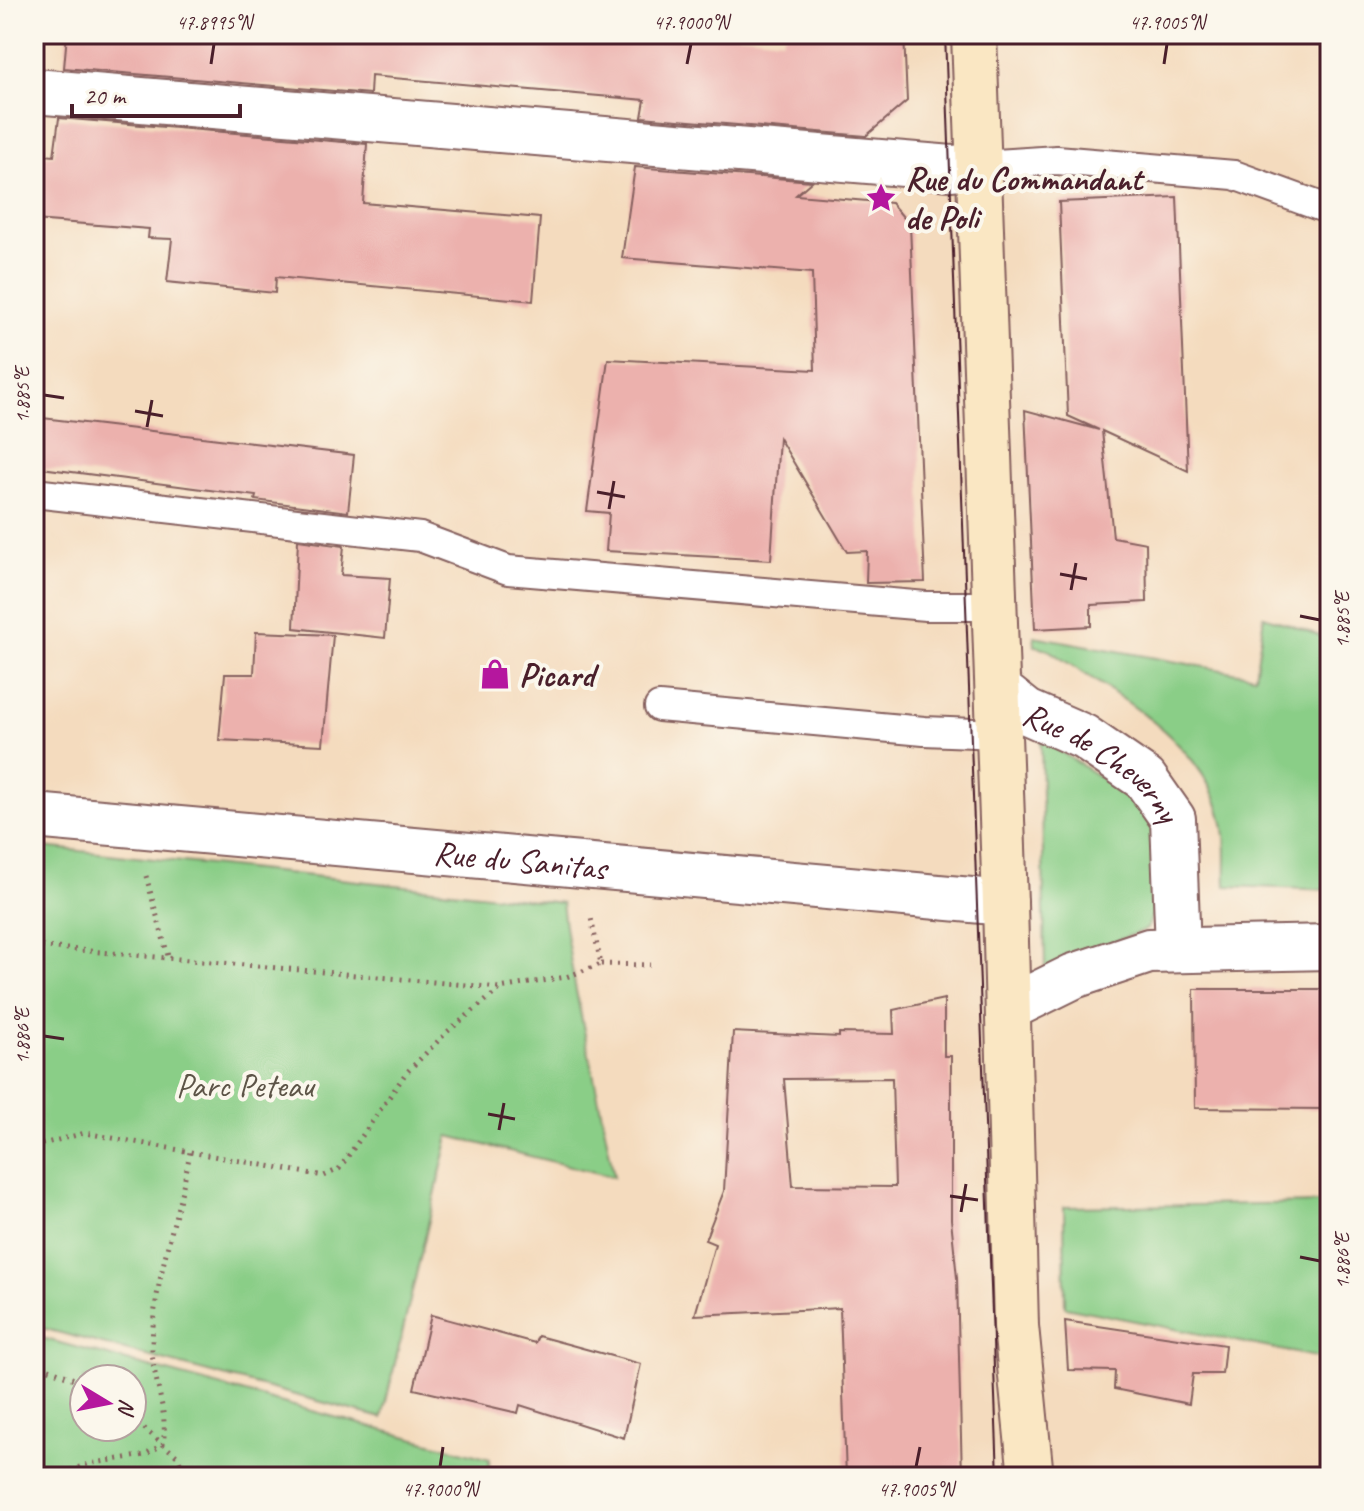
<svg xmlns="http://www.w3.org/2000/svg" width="1364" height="1511" viewBox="0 0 1364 1511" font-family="Caveat,sans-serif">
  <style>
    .green { fill: #8ace87; stroke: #6a7659; stroke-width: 2; fill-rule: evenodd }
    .building { fill: #ecb1ad; fill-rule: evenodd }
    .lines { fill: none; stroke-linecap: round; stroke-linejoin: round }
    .lane-casing { stroke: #86615e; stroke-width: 32 }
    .street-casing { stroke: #86615e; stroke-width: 48 }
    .secondary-casing { stroke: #86615e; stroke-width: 48 }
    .path { stroke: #86615e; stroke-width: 5; stroke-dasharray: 2 6; stroke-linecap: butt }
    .lane { stroke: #fff; stroke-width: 28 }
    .street { stroke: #fff; stroke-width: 44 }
    .secondary { stroke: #fae7c3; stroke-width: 44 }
    .tram { stroke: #4a1f2b; stroke-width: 2 }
    .ticks { fill: none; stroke: #4a1f2b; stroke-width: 3 }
    .labels { text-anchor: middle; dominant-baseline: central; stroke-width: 8; stroke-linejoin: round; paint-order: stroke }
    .poi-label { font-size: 34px; font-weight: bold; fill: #4a1f2b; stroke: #fbf7ec; text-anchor: start }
    .street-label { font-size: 34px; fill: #4a1f2b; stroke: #fbf7ec }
    .park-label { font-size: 34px; fill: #5d5447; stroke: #fbf7ec }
    .neatline { fill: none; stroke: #4a1f2b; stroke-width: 3 }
    .ticks-label { font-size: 20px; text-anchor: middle; fill: #4a1f2b }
  </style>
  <rect width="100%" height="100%" fill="#fbf7ec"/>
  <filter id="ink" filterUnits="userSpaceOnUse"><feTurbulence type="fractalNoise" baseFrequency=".0125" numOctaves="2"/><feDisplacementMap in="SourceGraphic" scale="16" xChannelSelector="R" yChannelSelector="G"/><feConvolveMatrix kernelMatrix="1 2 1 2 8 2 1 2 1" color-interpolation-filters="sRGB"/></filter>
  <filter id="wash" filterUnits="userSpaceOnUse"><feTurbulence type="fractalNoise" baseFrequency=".006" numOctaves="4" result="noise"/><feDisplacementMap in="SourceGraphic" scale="32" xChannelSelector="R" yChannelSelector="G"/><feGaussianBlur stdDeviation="1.8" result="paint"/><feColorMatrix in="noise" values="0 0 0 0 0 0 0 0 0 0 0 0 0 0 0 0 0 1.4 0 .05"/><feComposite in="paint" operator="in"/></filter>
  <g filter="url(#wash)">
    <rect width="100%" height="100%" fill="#f4dbbe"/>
    <path class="green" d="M1264,616l66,23v251l-104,-4c-1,-16 1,-33 -1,-49 -8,-92 -111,-142 -178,-188l-12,-3 -1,-10 221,40z
      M1041,739l99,64 17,30 1,67 -11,29 -102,40z
      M34,846l528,57c11,92 36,183 52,274l-165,-41 -67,282 -348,-92z
      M1330,1203v157l-265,-53 -1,-100z
      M34,1336l456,123 -3,18h-453zM132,1379v48h-48v-48z"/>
    <g id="blocks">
      <path class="building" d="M67,34h662l53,6 3,-6h119l3,67 -41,35 -224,-19 3,-17 -274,-24 -1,18 -306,-26z
        M59,118l308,26 -4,59 177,15 -7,83 -257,-24 -1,16 -108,-11 5,-43 -24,-1 1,-9 -115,-9v-66l20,2z
        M635,167l177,14 -16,14 95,8 19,22 15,357 -59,1 1,-32 -20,1 -68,-114 -8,122 -165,-9 3,-38 -22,-2 21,-152 207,11 -3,-97 -190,-15z
        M1177,197l11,274 -86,-40 11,106 33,6 1,59 -56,3v21l-56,3 -10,-219 74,20 -31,-14 -9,-214z
        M34,417l320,38 -6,57 -93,-12 1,-4 -222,-29z
        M298,540l46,6 -3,29 49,3 -5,60 -91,-10z
        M256,632l77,3 -10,110 -104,-5 6,-66h29z
        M1194,989h136v120l-135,-1z
        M944,999v57h7v163l6,59 5,199h-116l-6,-169 -145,7 20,-71 -10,-4 19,-49 9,-159 106,5v-4l55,1 -1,-24zM892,1078l3,109 -102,-1 -9,-107z
        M431,1315l104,28 3,-7 103,28 -17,74 -104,-33 -2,8 -104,-24z
        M1065,1321l160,24 -3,29h-29l-4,30 -75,-15 1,-18 -47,-1z"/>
    </g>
  </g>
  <g filter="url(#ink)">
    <use href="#blocks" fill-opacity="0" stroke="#86615e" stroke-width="2"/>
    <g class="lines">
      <g class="lane-casing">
        <path id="lane" d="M980,165l77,-5 177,15 96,35
          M34,493l386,44 88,33 418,36h70
          M659,707l265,24 76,3"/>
      </g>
      <g class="street-casing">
        <g id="street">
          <path d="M34,91l918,77 28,-3"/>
          <path id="s1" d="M998,689l29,23 57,25 61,42 28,40 5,130"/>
          <path id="s2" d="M34,816l971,87"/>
          <path d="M1009,1008l65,-32 75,-25 181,-4"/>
        </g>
      </g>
      <g class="secondary-casing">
        <path id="secondary" d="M974,34l31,869 11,423 15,151"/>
      </g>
      <path class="path" d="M146,876l22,80
        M34,946l466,42 66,-11 35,-13 -10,-46
        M601,964l49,1
        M34,1146l51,-13 239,43 15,-7 67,-96 41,-41 53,-43
        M34,1363l50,20
        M132,1418l46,39 8,20
        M34,1464l11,8 16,2 27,-10 57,-9 18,-11c6,-33 -11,-65 -11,-98 1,-66 27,-130 38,-194"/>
      <use href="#lane" class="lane"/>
      <use href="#street" class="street"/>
      <use href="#secondary" class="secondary"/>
      <path class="tram" d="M945,34l53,1443"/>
    </g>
  </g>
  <path class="ticks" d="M211,64l3,-20M687,64l4,-20M1164,64l3,-20M44,395l20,3M135,411l28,5M147,427l5,-27M597,492l28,5M609,509l5,-28M1060,574l27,5M1071,590l5,-27M1300,616l20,4M44,1036l20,3M488,1114l27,5M499,1130l5,-27M950,1196l28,4M961,1212l5,-28M1300,1257l20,4M440,1467l3,-20M916,1467l4,-20"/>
  <defs>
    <g id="sight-bare" transform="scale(2.4)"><path d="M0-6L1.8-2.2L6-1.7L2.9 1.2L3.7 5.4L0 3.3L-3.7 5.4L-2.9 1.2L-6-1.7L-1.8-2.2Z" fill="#b5179e" stroke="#fbf7ec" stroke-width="2.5" paint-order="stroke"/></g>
    <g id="shop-bare" transform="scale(2.4)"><path d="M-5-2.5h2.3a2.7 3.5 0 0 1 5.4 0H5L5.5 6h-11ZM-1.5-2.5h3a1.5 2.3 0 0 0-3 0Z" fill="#b5179e" stroke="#fbf7ec" stroke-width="2.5" paint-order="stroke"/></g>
  </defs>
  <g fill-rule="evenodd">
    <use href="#sight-bare" x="881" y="198"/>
    <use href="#shop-bare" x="495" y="674"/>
  </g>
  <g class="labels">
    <g class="poi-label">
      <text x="905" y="178">Rue du Commandant<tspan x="905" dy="39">de Poli</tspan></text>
      <text x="519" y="674">Picard</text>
    </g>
    <g class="street-label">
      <text stroke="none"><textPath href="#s1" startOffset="128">Rue de Cheverny</textPath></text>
      <text stroke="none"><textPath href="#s2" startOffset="488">Rue du Sanitas</textPath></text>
    </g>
    <g class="park-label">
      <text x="245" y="1085">Parc Peteau</text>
    </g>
  </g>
  <rect width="1364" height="1511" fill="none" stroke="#fbf7ec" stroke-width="88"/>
  <g transform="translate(108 1403) rotate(100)"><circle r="38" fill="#fbf7ec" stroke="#b4a19f" stroke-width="2"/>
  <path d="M0-6L14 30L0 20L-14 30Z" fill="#b5179e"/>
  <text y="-12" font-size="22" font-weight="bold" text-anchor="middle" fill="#4a1f2b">N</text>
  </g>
  <path d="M72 104v12h168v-12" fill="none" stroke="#4a1f2b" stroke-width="4"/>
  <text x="84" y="104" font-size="24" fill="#4a1f2b" stroke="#fbf7ec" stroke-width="6" paint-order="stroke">20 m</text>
  <rect x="44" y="44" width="1276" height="1423" class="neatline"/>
  <g class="ticks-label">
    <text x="214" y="29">47.8995°N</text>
    <text x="691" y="29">47.9000°N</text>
    <text x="1167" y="29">47.9005°N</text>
    <text transform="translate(22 395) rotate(-90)" y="7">1.885°E</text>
    <text transform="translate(1342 620) rotate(-90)" y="7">1.885°E</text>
    <text transform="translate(22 1036) rotate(-90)" y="7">1.886°E</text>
    <text transform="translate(1342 1261) rotate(-90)" y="7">1.886°E</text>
    <text x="440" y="1496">47.9000°N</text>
    <text x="916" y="1496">47.9005°N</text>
  </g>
</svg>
